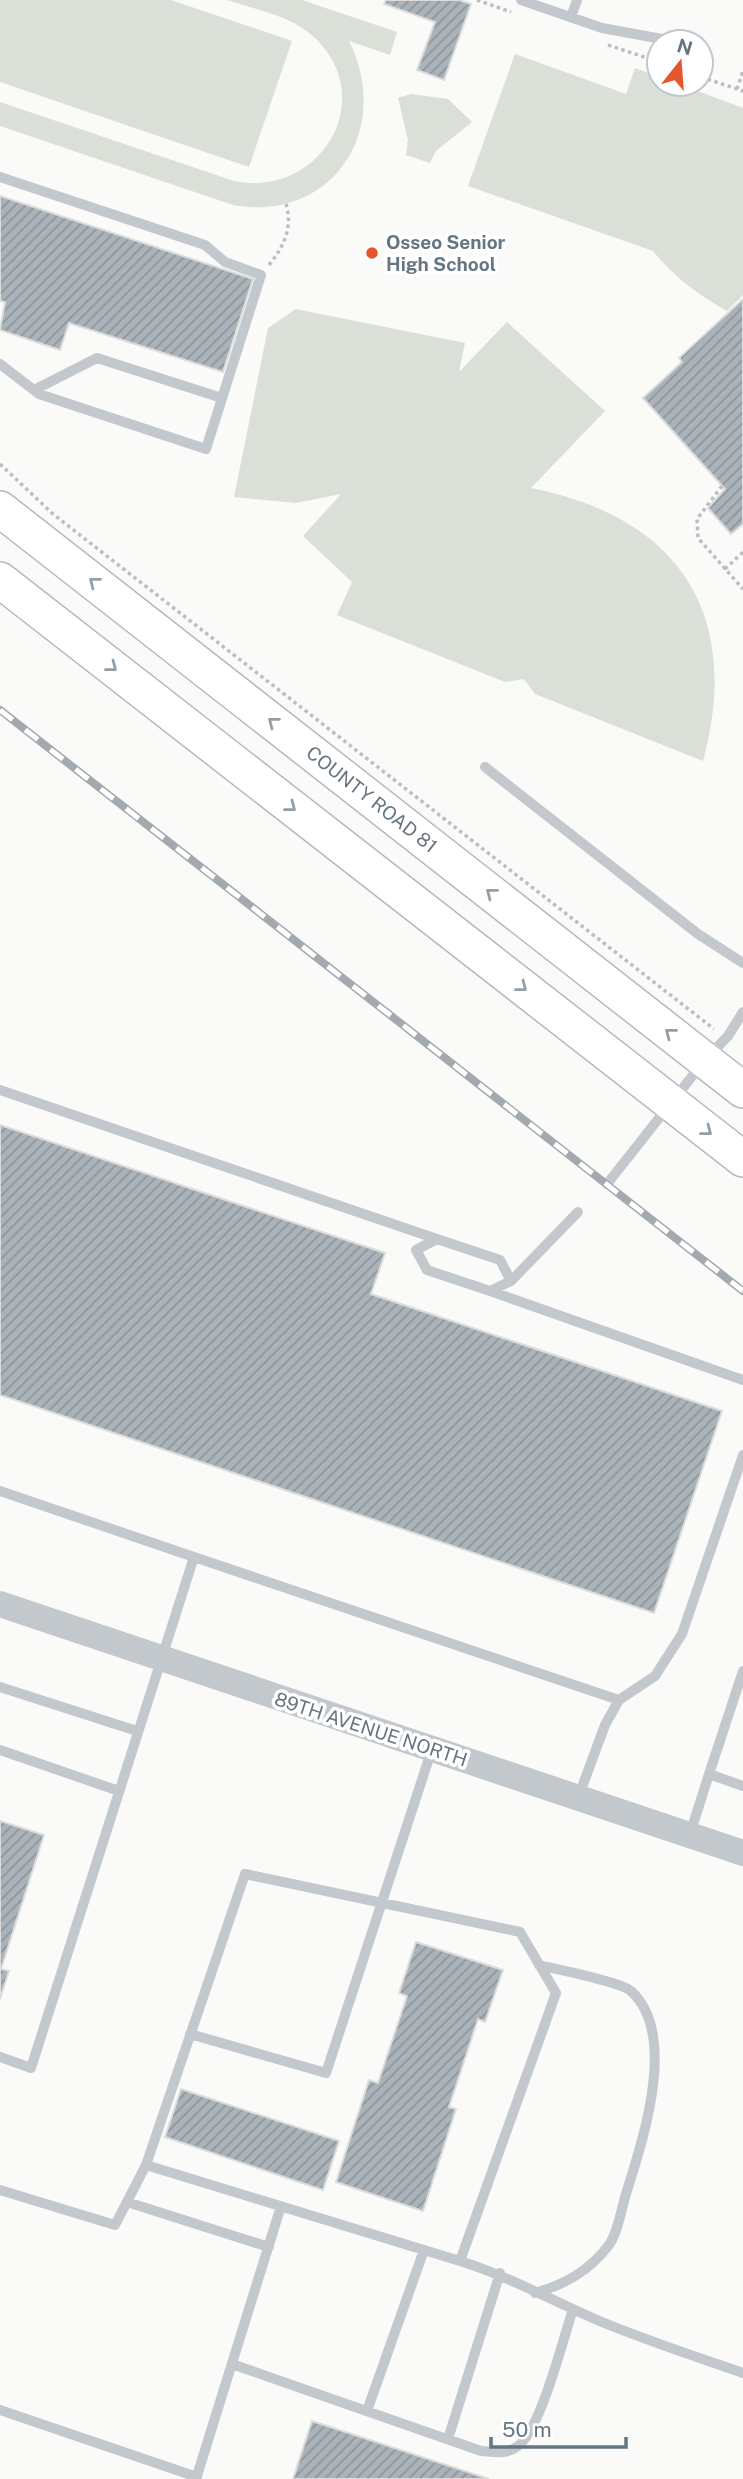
<svg xmlns="http://www.w3.org/2000/svg" width="743" height="2479" viewBox="0 0 743 2479" font-family="'Public Sans',sans-serif">
  <style>
    .pitch { fill: #dadfd7 }
    .building { fill: url(#building-hatch); stroke: #dcdcda; stroke-width: 2 }
    .lines { fill: none; stroke-linecap: round; stroke-linejoin: round }
    .trunk-casing { stroke: #b4b9bd; stroke-width: 38 }
    .path { stroke: #bbbfc2; stroke-width: 3.5; stroke-dasharray: 3.5 3.5; stroke-linecap: butt }
    .service { stroke: #c3c8cc; stroke-width: 10 }
    .tertiary { stroke: #c3c8cc; stroke-width: 26 }
    .trunk { stroke: #fff; stroke-width: 35 }
    .rail-casing { stroke: #a2aab0; stroke-width: 8 }
    .rail { stroke: #fff; stroke-width: 5; stroke-dasharray: 16; stroke-linecap: butt }
    .oneway { stroke: #939fa8 }
    .poi-dot { fill: #e4572e; stroke: #fff; stroke-width: 2.5 }
    .labels { text-anchor: middle; dominant-baseline: central; stroke-width: 7; stroke-linejoin: round; paint-order: stroke }
    .poi-label { font-size: 19px; font-weight: bold; fill: #657683; stroke: #fff; text-anchor: start }
    .street-label { font-size: 19px; fill: #657683; stroke: #fff }
  </style>
  <defs>
    <pattern id="building-hatch" width="6" height="6" patternUnits="userSpaceOnUse" patternTransform="scale(1.75)"><rect width="6" height="6" fill="#aab3b9"/><path d="M-1 1l2-2M0 6l6-6M5 7l2-2" fill="none" stroke="#8e969c"/></pattern>
  </defs>
  <rect width="100%" height="100%" fill="#fafaf8"/>
  <path class="pitch" d="M0,0h171l121,41 -43,126 -249,-85z
    M227,0h75l95,32 -7,23 -41,-14c44,88 -16,182 -116,164l-233,-79v-24l234,79c85,18 146,-81 81,-143 -22,-22 -59,-28 -88,-38z
    M515,54l111,40 9,-26 24,9v7h20l64,24v187l-16,16c-30,-17 -53,-34 -74,-60l-185,-65z
    M411,94l37,5 24,23 -36,29 -6,12 -24,-8 2,-15 -10,-42z
    M296,309l169,34 -6,29 48,-50 98,89 -74,77c147,29 212,125 172,273l-168,-67 -11,-15 -19,3 -168,-67 15,-33 -49,-46 38,-42 -45,9 -62,-6 34,-169z"/>
  <path class="building" d="M386,0h73l12,4 -27,76 -27,-10 18,-48 -51,-18z
    M0,196l253,83 -30,93 -154,-49 -9,27 -60,-20 5,-28 -5,-1z
    M743,299v225l-12,10 -23,-26 17,-19 -82,-91 39,-36 -3,-4z
    M0,1125l385,128 -14,41 351,117 -68,202 -654,-218z
    M0,1821l44,14 -43,134 8,2 -9,28z
    M416,1942l87,28 -18,52 -7,-3 -29,88 7,2 -33,102 -87,-29 33,-102 9,3 29,-87 -8,-3z
    M181,2089l158,52 -16,49 -158,-53z
    M312,2421l177,58h-196z"/>
  <g class="lines">
    <g class="trunk-casing">
      <path id="trunk" d="M0,509l743,581
        M0,580l743,579"/>
    </g>
    <path class="path" d="M477,0l34,12
      M608,45l51,17
      M701,77l42,14
      M737,89l6,-18
      M269,265c15,-19 24,-37 17,-61
      M0,464l53,50 661,515
      M722,486l-25,33 1,19 45,51
      M725,569l18,-17"/>
    <path class="service" d="M521,0l81,28 76,14
      M571,17l6,-17
      M701,46h1
      M0,177l205,68 20,17 36,13 -55,174 -167,-55 -39,-30
      M34,390l63,-32 125,40
      M485,767l213,167 45,29
      M0,1090l437,149
      M607,1184l98,-124 23,-24 15,-24
      M511,1281l-11,-21 -63,-21 -21,11 11,20 63,21 21,-10 67,-69
      M490,1291l253,89
      M0,1491l194,66
      M0,1687l137,44
      M0,1750l119,41
      M709,1774l34,-103
      M578,1798l27,-73 14,-25 36,-24 27,-42 61,-179
      M690,1834l19,-60 34,12
      M190,2034l136,39 106,-324
      M0,2057l31,11 163,-511 425,143
      M0,2190l115,35 31,-60
      M127,2202l142,45
      M460,2261l96,-268 -36,-61 -275,-58 -99,291 314,96c48,15 91,39 137,59 48,20 97,36 146,53
      M535,2293c31,-9 54,-22 74,-48 9,-13 12,-35 17,-51 16,-52 53,-159 5,-203 -10,-9 -75,-22 -92,-26
      M232,2364l249,87c14,1 25,4 37,-5 23,-17 45,-107 55,-137
      M0,2410l197,67
      M367,2411l57,-161
      M448,2439l52,-166
      M196,2479l85,-273"/>
    <path class="tertiary" d="M0,1604l743,249"/>
    <use href="#trunk" class="trunk"/>
    <g class="rail-casing">
      <path id="rail" d="M0,710l743,581"/>
    </g>
    <use href="#rail" class="rail"/>
  </g>
  <defs><path id="oneway-chevron" d="M-2-3.5L2.5 0L-2 3.5" fill="none" stroke-width="1.6" stroke-linecap="round" stroke-linejoin="round" transform="scale(1.75)"/></defs>
  <g class="oneway">
    <use href="#oneway-chevron" transform="translate(94 582) rotate(-142)"/>
    <use href="#oneway-chevron" transform="translate(112 667) rotate(38)"/>
    <use href="#oneway-chevron" transform="translate(273 722) rotate(-142)"/>
    <use href="#oneway-chevron" transform="translate(291 807) rotate(38)"/>
    <use href="#oneway-chevron" transform="translate(491 893) rotate(-142)"/>
    <use href="#oneway-chevron" transform="translate(522 987) rotate(38)"/>
    <use href="#oneway-chevron" transform="translate(670 1033) rotate(-142)"/>
    <use href="#oneway-chevron" transform="translate(707 1131) rotate(38)"/>
  </g>
  <circle class="poi-dot" cx="372" cy="253" r="7"/>
  <g class="labels">
    <g class="poi-label">
      <text x="386" y="242">Osseo Senior<tspan x="386" dy="22">High School</tspan></text>
    </g>
    <g class="street-label">
      <text transform="translate(372 799) rotate(38)">COUNTY ROAD 81</text>
      <text transform="translate(371 1729) rotate(18)">89TH AVENUE NORTH</text>
    </g>
  </g>
  <g transform="translate(680 63) rotate(17)"><circle r="33" fill="#ffffff" stroke="#c1c8cd" stroke-width="2"/>
  <path d="M0-5L12 26L0 18L-12 26Z" fill="#e4572e"/>
  <text y="-10" font-size="19" font-weight="bold" text-anchor="middle" fill="#657683">N</text>
  </g>
  <path d="M491 2437v10h135v-10" fill="none" stroke="#657683" stroke-width="3.5"/>
  <text x="502" y="2437" font-size="21" fill="#657683" stroke="#ffffff" stroke-width="5" paint-order="stroke">50 m</text>
</svg>
